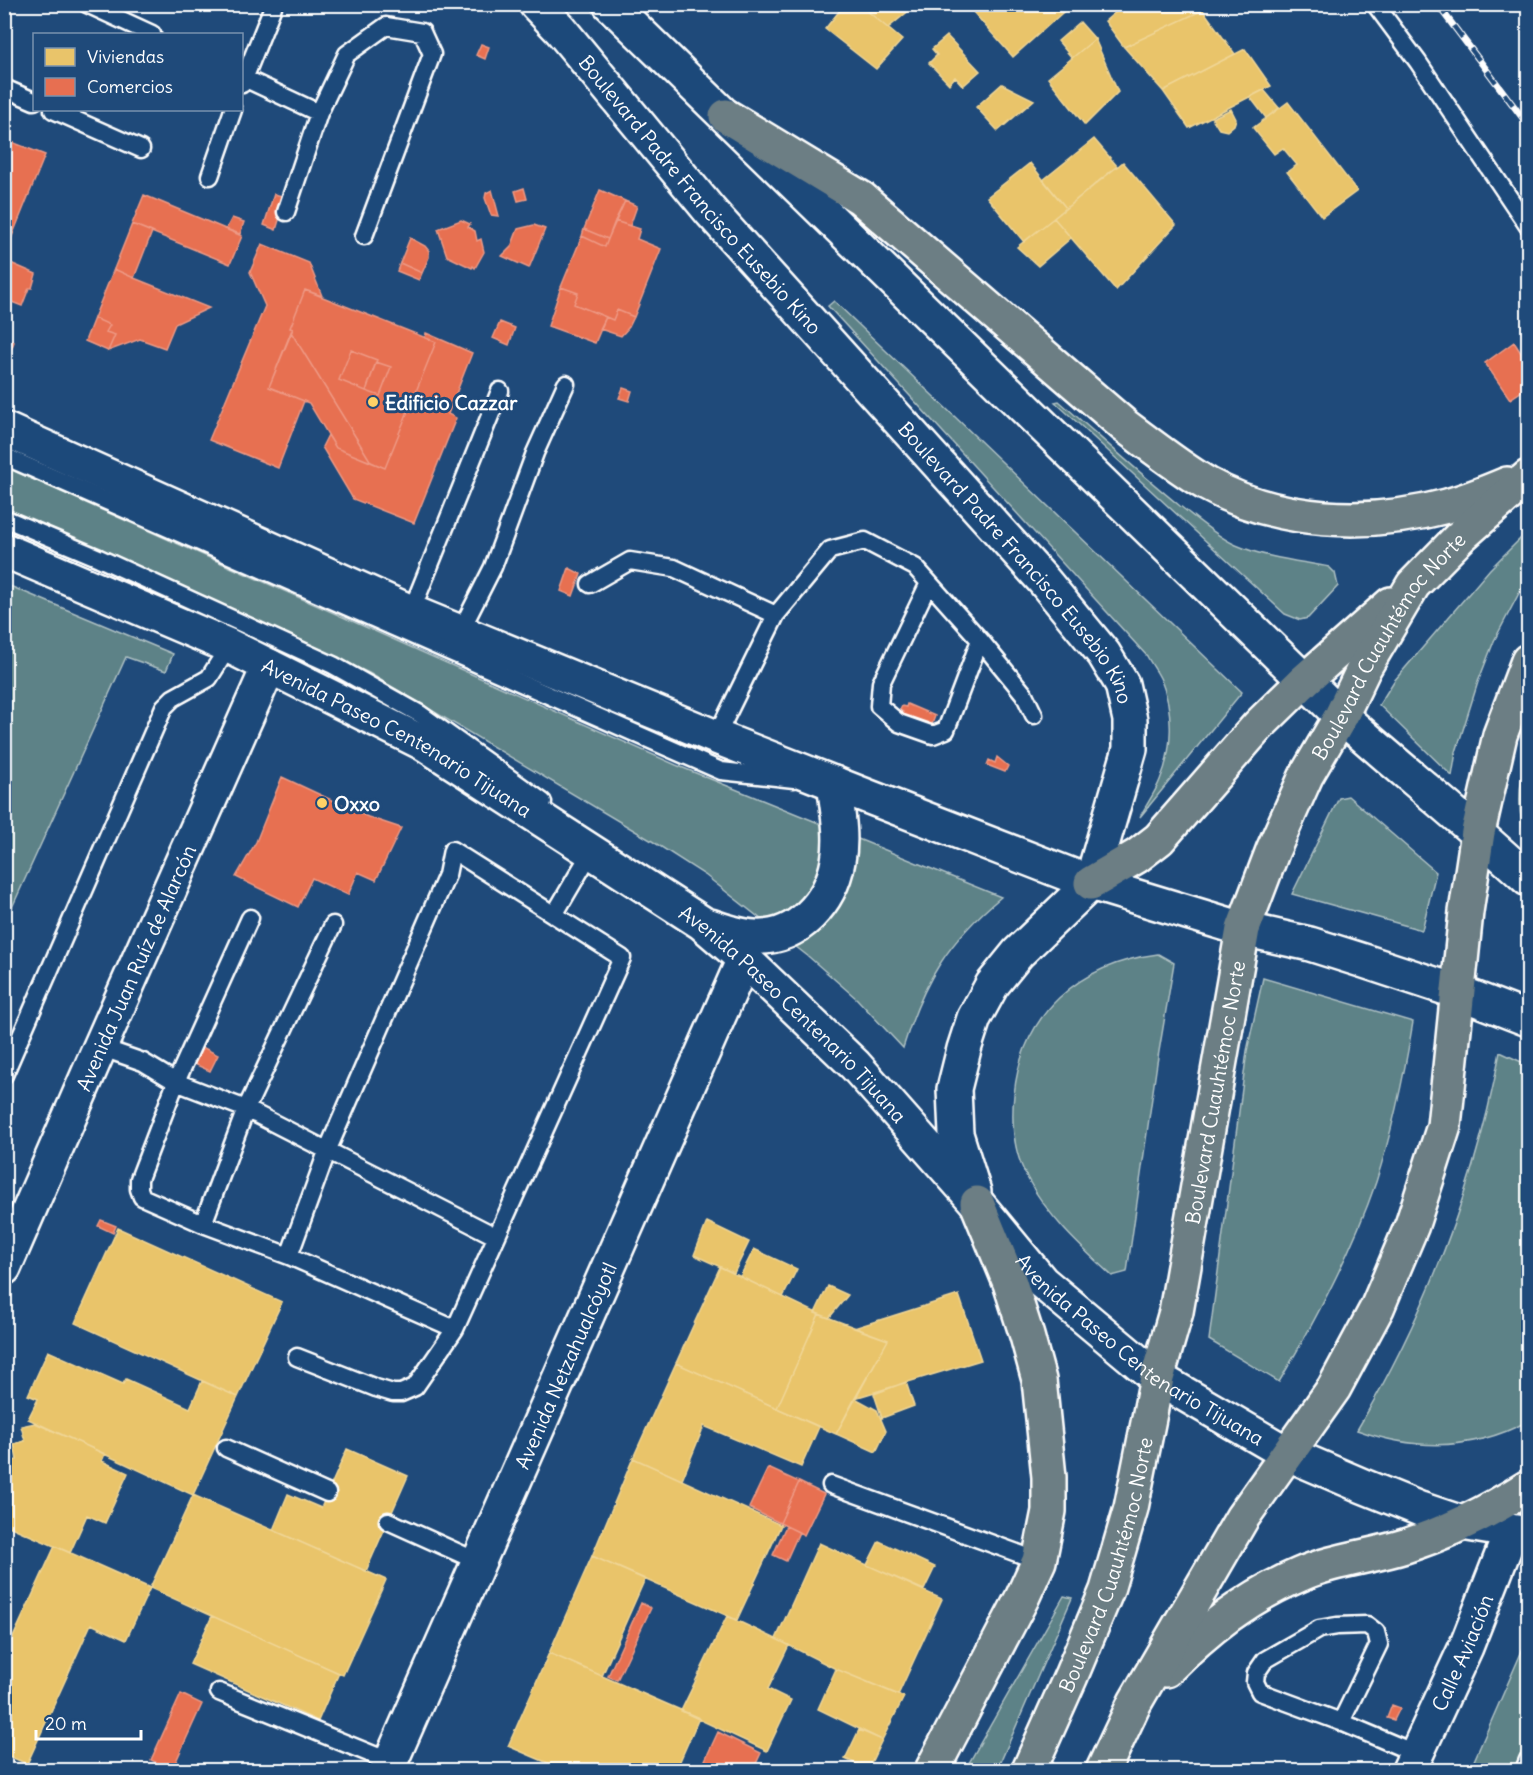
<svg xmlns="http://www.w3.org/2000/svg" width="1533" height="1775" viewBox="0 0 1533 1775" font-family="Delius,sans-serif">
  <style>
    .green { fill: #5d8287; stroke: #aec0c3; stroke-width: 1.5 }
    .homes { fill: #e9c46a; stroke: #f0d697; stroke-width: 1.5 }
    .shops { fill: #e76f51; stroke: #ee9a85; stroke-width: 1.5 }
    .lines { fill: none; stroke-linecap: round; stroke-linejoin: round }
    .lane-casing { stroke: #fff; stroke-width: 21 }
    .street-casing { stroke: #fff; stroke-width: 38 }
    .secondary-casing { stroke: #fff; stroke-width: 38 }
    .primary-casing { stroke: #fff; stroke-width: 38 }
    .lane { stroke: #1f4a7a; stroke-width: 16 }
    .street { stroke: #1f4a7a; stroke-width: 33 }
    .secondary { stroke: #1f4a7a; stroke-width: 33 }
    .primary { stroke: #6c7e84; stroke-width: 33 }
    .rail-casing { stroke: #fff; stroke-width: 7 }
    .rail { stroke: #1f4a7a; stroke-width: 4.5; stroke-dasharray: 14; stroke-linecap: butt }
    .poi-dot { fill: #ffd166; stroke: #1f4a7a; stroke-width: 2 }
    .labels { text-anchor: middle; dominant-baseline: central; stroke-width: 6; stroke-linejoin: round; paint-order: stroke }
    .street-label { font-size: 20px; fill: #fff; stroke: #1f4a7a }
    .poi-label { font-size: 20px; font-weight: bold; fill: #fff; stroke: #1f4a7a; text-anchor: start }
  </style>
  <rect width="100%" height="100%" fill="#1f4a7a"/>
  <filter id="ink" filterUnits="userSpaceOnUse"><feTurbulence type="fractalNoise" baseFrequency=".0167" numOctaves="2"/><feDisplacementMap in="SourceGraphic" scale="12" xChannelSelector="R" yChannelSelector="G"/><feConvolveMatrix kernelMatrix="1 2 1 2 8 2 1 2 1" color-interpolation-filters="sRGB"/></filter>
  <g filter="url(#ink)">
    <path class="green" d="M834,301l408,391 -102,125c6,-12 15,-24 20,-37 13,-31 14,-69 1,-100 -4,-9 -10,-16 -14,-24l-319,-350z
      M1059,401c40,35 79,71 121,105 17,13 36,30 56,39 30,13 62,16 93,22l6,6 3,13 -30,32 -8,2 -15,-6 -230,-212z
      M5,467l671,298 325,132c-53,44 -78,85 -98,151l-46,-49 -48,-42 -104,-82 -53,-34 -283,-168 -364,-165z
      M1528,531v45l-34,65 -16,41 -22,70 -4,24 -73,-71 15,-24 96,-112z
      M5,584l168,70 -7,17 -40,-14 -121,266z
      M1528,755v91c-11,-29 -11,-62 0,-91z
      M1348,796l88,76 -14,58 -130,-36 47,-96z
      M1158,954l16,9 -17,100 -30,209 -15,4c-31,-29 -64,-59 -84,-97 -14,-25 -17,-56 -14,-84 8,-82 65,-131 144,-141z
      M1263,978l150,44c-9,54 -20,107 -37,160 -24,70 -59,136 -97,200l-70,-42 38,-289z
      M1500,1052l28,13v356c-55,30 -112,30 -171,9 70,-118 118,-244 143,-378z
      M1064,1596l8,2 -75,172h-32z
      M1528,1637v133h-58z"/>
    <path class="homes" d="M845,4h14l43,36 -26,29 -51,-40z
      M863,4h54l-29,24 -27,-22z
      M966,4h104l1,1 -58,52z
      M1125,4h73l5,6 -79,37 -19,-26z
      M1203,10l32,44 -72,37 -39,-44z
      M1080,22l15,17 -23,19 -14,-17z
      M947,36l33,35 -17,15 -8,-9 -6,7 -20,-21 8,-8 -5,-6z
      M1095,39l23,53 -33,33 -37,-47z
      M1245,49l26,37 -82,42 -26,-37z
      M1002,84l32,16 -36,31 -22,-24z
      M1264,90l15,18 -13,10 -16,-21z
      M1288,102l69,89 -35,26 -35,-45 10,-7 -14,-17 -9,6 -21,-26z
      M1231,109l5,10 -2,6 -7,6 -8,-2 -7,-11z
      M1094,139l23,27 -51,42 -23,-28z
      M1123,162l53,63 -60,65 -62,-72z
      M1030,163l36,45 -42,34 -37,-45z
      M1054,218l17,20 -33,28 -21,-19z
      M707,1222l42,20 -15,31 -40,-18z
      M118,1228l164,74 -44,95 -163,-74z
      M754,1249l43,20 -14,28 -43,-20z
      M720,1267l99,47 -42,94 -101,-45z
      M828,1286l20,9 -19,23 -14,-5z
      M959,1295l22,65 -126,38 33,-58 -34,-12z
      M819,1314l69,26 -52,94 -59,-26z
      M48,1351l75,33 3,-5 64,29 12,-27 36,16 -45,98 -165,-76 10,-20 -10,-4z
      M676,1363l143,64 -18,40 -97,-41 -22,54 -49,-22z
      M906,1382l8,24 -32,12 -8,-24z
      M855,1398l22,12 9,21 -10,21 -40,-18z
      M35,1423l70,31 -3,7 26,12 -23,50 -18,-8 -17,38 -66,-29v-43l3,-1 -3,-17 13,-3 -3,-16 11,-3 -4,-15z
      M347,1449l61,27 -42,95 -93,-41 15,-36 33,14z
      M633,1458l148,67 -44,95 -145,-64z
      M193,1495l193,85 -43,95 -193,-87z
      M879,1541l56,26 -11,23 -57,-25z
      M819,1543l123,56 -44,96 -62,-26 -60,-30z
      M55,1546l95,42 -24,52 -35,-16 -64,140 -23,-10v-97z
      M592,1556l53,23 -43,97 -53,-23z
      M212,1616l127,57 -21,48 -128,-57z
      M727,1616l62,29 -21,44 23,11 -24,51 -86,-40z
      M549,1653l150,65 -23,52h-112l-56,-24z
      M836,1669l68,28 -22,43 -64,-31z
      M859,1730l23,10 -14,29 -23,-10z
      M706,1761l20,9h-25z"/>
    <path class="shops" d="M481,44l8,3 -4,12 -9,-4z
      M4,139l41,16 -41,101z
      M524,188l3,11 -9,2 -3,-10z
      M492,190l7,26 -8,-1 -6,-17 1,-5z
      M600,190l25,11 -17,38 -24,-10z
      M274,194l12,3 -10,33 -12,-5z
      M144,195l98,41 -12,28 -98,-40z
      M625,201l12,5 -7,20 -15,-5z
      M232,218l12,4 -4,12 -14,-5z
      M461,220l9,4 -2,3 7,4 2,10 4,-2 3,13 -9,16 -2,-2 -1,2 -25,-12 -9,-27z
      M615,221l25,8 -3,10 24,10 -27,68 -17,-7 -4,10 -39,-16 4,-11 -17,-6 21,-51 23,11z
      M132,224l20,8 -18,46 -20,-9z
      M534,225l11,4 -16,39 -27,-12 9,-9 7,-18z
      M584,229l24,10 -3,8 -23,-11z
      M410,238l15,8 4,5v6l-7,16 -22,-10z
      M262,244l47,19 13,33 -17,-6 -15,38 3,1 -24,58 35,14 -26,67 -69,-28 56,-134 -15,-34z
      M6,261l30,13 -4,14h-3l-7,18 -18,-7z
      M400,263l22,10 -3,7 -22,-9z
      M114,269l20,9 75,30 -34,16 -10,24 -25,-9 -32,12 7,-16 -9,-3 4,-7 -16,-7z
      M561,287l17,6 -4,11 32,13 -11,26 -47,-17z
      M305,290l131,52 -51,126 -14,-6 -80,-130 2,-3 -3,-1z
      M617,310l17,7 -5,10 -8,9 -21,-7 6,-12 7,3z
      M94,318l16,7 -4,7 9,3 -7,16 -23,-10z
      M500,322l15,6 -6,17 -16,-7z
      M291,332l80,130 -35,-14 -27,-45 -40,-16z
      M426,333l46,20 -24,61 8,4 -42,105 -61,-24 -31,-52 6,-12 8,13 49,20 51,-126 -11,-4z
      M4,338l10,4 -6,15 -4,-1z
      M1514,342l14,22v23l-18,12 -25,-36z
      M351,350l26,10 -11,31 -27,-11z
      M376,362l15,5 -11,29 -14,-5z
      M623,388l9,3 -3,10 -10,-3z
      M569,568l12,6 -8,22 -12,-5z
      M907,704l28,12 -5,14 -29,-15 2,-3 -3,-2 2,-4 4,1z
      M997,757l11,9 -3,6 -18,-7 2,-5 6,3z
      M282,777l86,40 33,11 -25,52 -18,-8 -10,23 -36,-17 -14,29 -62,-30 20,-35z
      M200,1046l18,9 -8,16 -18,-8z
      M101,1220l15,6 -3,7 -15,-7z
      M768,1468l31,14 -19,41 -31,-15z
      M799,1482l25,12 -20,41 -24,-12z
      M786,1526l13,6 -13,29 -13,-6z
      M641,1603l10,5 -34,72 -9,-4z
      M181,1694l21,10 -30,66 -21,-10z
      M1392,1705l8,3 -6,12 -7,-2z
      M718,1732l43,21 -8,17h-23l-25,-10z"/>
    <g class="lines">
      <g class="lane-casing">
        <path id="lane" d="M87,4l65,30
          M1375,4l43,58 110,164
          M242,77l77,36 28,-59 39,-28 36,6 10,22 -68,182
          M242,84l32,-80
          M4,88l30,13
          M53,110l88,39
          M210,176l23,-66
          M286,212l33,-99
          M4,456l717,315 73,8
          M4,518l95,40 234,107 87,49 123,88
          M929,583l-48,100 -2,23 20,17 34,12 13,-5 34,-90
          M590,584l40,-23 44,7 102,47
          M411,612l89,-221
          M460,632l33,-65 42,-114 31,-69
          M716,737l60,-122 54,-65 35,-9 50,26 65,73 44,54 10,21
          M554,915l37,-63 -3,-4
          M250,918l-74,164 -37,97v10l3,8 61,27 86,32 166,73
          M100,1047l43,15 33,20 70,27 249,127
          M4,1075l160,-368 9,-9 36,-20 20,-32
          M203,1224l43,-115 87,-184
          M289,1256l39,-107 119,-274 5,-25 170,108 -167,371 -40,58 -14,6h-8l-17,-5 -79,-31
          M226,1448l101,45
          M831,1485l208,76
          M388,1521l91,41
          M219,1692l172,70
          M1341,1722l38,-78 -3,-12 -9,-7 -30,1 -18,3 -54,31 -9,13 -1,9 5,10 81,30 76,32
          M1524,1770l4,-10"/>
      </g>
      <g class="street-casing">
        <g id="street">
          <path id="s1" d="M1409,1770l57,-123 45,-115"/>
        </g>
      </g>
      <g class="secondary-casing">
        <g id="secondary">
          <path id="s2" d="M536,4l24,25 151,183 333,369 60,73 18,30 8,36v29l-39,134 -73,70 -26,32 -18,33 -10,31 -10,40 2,45 18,58"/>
          <path d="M610,4l731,712c62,55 127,107 187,163"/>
          <path d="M4,429l407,183 305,125 153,60 222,86 152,46 67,15 54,17 94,31 70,27"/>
          <path id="s3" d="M4,550l225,96 196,98 277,179 42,36 111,106 122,138 65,79 115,96 129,75 77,33 57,23 42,14 66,11"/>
          <path d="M710,926c14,5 29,10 44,11 44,3 77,-36 84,-76 5,-25 -1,-53 -4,-78"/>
          <path id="s4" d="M4,1268l96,-221 169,-381"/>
          <path id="s5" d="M387,1770l357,-811"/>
        </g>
      </g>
      <g class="primary-casing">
        <g id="primary">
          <path d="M726,116l135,82 264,228c27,20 53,41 82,58 72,40 162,43 240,22 21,-6 41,-14 60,-22"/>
          <path d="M1091,883l46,-27 22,-17 99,-113 47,-46 86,-76"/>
          <path d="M1166,1670c40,-40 81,-73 133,-95 34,-15 71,-18 106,-29 44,-14 85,-35 123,-59"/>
          <path d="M932,1770l90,-172 17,-37 10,-50v-34l-10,-97 -12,-44 -17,-53 -33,-80"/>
          <path id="s6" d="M1029,1770l42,-94 36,-86 24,-82 26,-130 19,-66 67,-383 30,-79 33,-74 35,-60 23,-48 49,-83 47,-48 68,-60"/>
          <path d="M1103,1770l32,-68 107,-184 92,-130 43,-80 35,-83 32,-99 22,-214 12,-80 22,-97 28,-74"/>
        </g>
      </g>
      <use href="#lane" class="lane"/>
      <use href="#street" class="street"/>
      <use href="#secondary" class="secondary"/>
      <use href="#primary" class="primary"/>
      <g class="rail-casing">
        <path id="rail" d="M1437,4l91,121"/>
      </g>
      <use href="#rail" class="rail"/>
    </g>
  </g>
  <g class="poi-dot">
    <circle cx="373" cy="402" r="6"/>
    <circle cx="322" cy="803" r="6"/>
  </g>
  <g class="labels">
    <g class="street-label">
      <text stroke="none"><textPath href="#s2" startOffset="252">Boulevard Padre Francisco Eusebio Kino</textPath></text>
      <text stroke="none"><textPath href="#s2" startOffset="738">Boulevard Padre Francisco Eusebio Kino</textPath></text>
      <text stroke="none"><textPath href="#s6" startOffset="1192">Boulevard Cuauhtémoc Norte</textPath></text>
      <text stroke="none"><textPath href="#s3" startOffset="436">Avenida Paseo Centenario Tijuana</textPath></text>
      <text stroke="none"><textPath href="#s4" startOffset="328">Avenida Juan Ruíz de Alarcón</textPath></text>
      <text stroke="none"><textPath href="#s3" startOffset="922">Avenida Paseo Centenario Tijuana</textPath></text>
      <text stroke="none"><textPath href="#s6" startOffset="706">Boulevard Cuauhtémoc Norte</textPath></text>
      <text stroke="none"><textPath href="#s3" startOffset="1408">Avenida Paseo Centenario Tijuana</textPath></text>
      <text stroke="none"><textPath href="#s5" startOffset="442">Avenida Netzahualcóyotl</textPath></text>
      <text stroke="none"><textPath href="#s6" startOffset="220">Boulevard Cuauhtémoc Norte</textPath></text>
      <text stroke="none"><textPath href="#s1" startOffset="129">Calle Aviación</textPath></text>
    </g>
    <g class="poi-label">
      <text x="385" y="402">Edificio Cazzar</text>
      <text x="334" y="803">Oxxo</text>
    </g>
  </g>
  <rect width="1533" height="1775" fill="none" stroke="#1f4a7a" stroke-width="24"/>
  <rect x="12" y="12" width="1509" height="1751" fill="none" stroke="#fff" stroke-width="2" filter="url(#ink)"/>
  <rect x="33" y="33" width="210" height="78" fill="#1f4a7a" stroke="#7992af" stroke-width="1.5"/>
  <rect x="45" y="48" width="30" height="18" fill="#e9c46a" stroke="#7992af" stroke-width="1.5"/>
  <text x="87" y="63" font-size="18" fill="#ffffff">Viviendas</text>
  <rect x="45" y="78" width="30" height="18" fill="#e76f51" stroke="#7992af" stroke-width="1.5"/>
  <text x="87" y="93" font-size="18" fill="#ffffff">Comercios</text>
  <path d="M36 1730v9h105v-9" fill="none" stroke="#ffffff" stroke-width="3"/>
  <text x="45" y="1730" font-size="18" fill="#ffffff" stroke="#1f4a7a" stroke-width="4.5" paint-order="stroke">20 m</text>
</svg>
